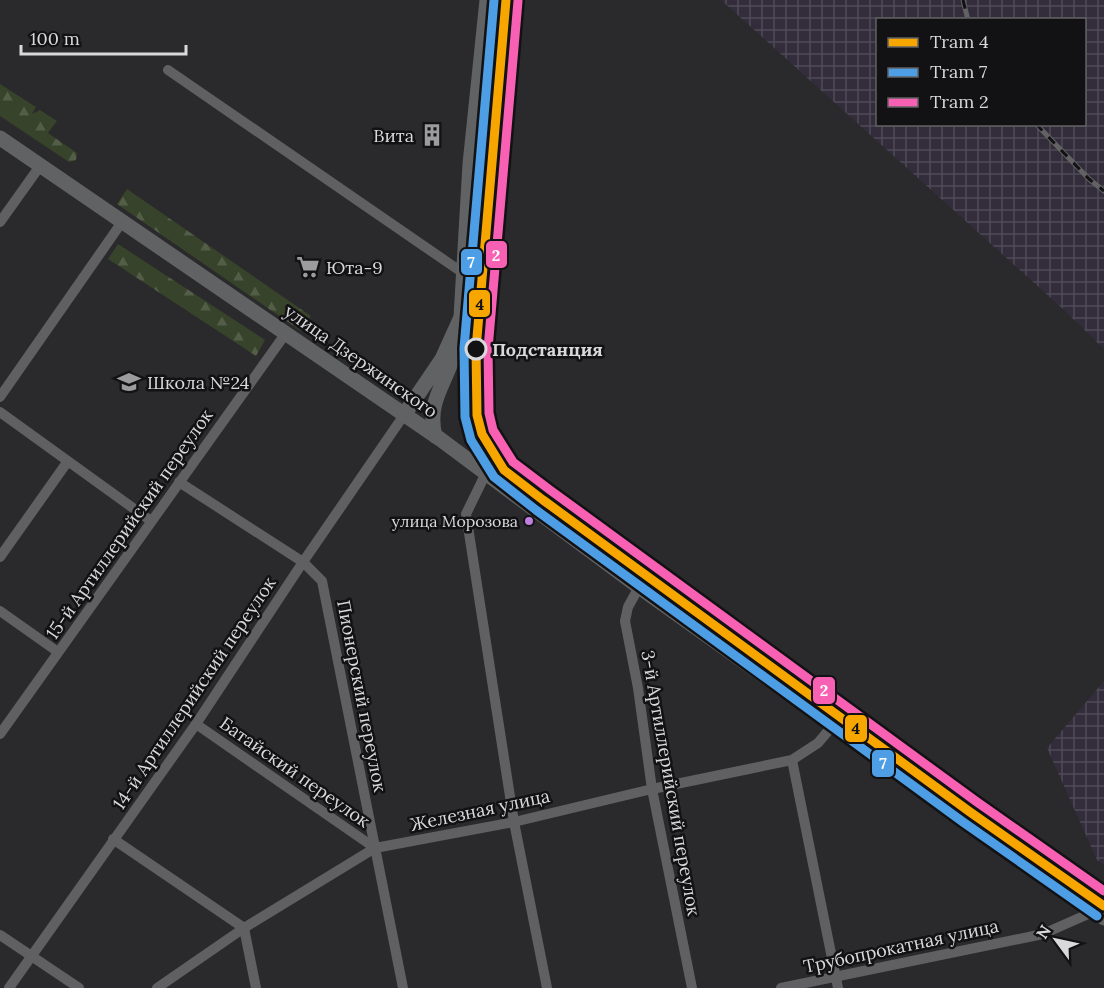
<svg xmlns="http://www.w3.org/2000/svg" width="1104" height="988" viewBox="0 0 1104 988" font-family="Lora,serif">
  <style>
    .industrial { fill: url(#industrial-grid); fill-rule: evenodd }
    .forest { fill: url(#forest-firs) }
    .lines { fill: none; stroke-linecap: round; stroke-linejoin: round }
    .minor { stroke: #605f61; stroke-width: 10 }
    .secondary { stroke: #616263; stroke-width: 15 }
    .rail-casing { stroke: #626263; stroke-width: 5 }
    .rail { stroke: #121113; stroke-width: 3; stroke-dasharray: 9; stroke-linecap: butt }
    .tram-1-casing { stroke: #121113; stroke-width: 14 }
    .tram-2-casing { stroke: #121113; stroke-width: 14 }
    .tram-3-casing { stroke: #121113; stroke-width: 14 }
    .tram-1 { stroke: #f7a600; stroke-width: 9 }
    .tram-2 { stroke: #4d9ee5; stroke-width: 9 }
    .tram-3 { stroke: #f860b3; stroke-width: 9 }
    .stop-dot { fill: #121113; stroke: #d9d8db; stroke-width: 3 }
    .bus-dot { fill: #c07fdc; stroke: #121113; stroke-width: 2 }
    .labels { text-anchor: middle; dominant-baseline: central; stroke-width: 5; stroke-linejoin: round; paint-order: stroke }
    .bus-label { font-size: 16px; fill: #d9d8db; stroke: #121113; text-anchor: end }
    .poi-label { font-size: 18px; fill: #d9d8db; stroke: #121113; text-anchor: start }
    .stop-label { font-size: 18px; font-weight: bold; fill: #d9d8db; stroke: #121113; text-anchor: start }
    .street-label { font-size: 18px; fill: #d9d8db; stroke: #121113 }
    .line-badge { stroke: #121113; stroke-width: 2 }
    .badge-label { font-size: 16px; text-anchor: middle; font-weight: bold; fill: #fff }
    .pale-badge-label { font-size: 16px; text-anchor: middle; font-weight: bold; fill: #111 }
  </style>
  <defs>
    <pattern id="industrial-grid" width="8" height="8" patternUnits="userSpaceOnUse" patternTransform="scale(1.5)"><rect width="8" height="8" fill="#322c3b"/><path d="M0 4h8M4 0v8" fill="none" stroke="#4f4a57"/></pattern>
    <pattern id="forest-firs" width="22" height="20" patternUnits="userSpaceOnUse" patternTransform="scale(1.5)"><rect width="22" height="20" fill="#37432a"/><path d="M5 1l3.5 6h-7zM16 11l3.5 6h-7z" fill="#535d48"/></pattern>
  </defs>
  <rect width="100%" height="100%" fill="#2a292b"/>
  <path class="industrial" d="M721,0h383v349l-40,-39zM878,20h206v104h-206z
    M1104,681v184l-7,-5 -50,-112z"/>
  <path class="forest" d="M0,84l36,23 -4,7 8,-4 17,11 -9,12 29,20 -1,7 -7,2 -69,-46z
    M127,189l184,127 -10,15 -184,-127z
    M118,244l147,96 -9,16 -148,-97z"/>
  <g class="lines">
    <path class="minor" d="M168,70l295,203
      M0,222l40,-56
      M0,397l122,-175
      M0,412l151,109
      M486,473l-20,41 48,308 33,166
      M179,482l124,80 19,19 81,407
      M0,557l68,-96
      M639,587l-11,20 -3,14 13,67 14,101 40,199
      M0,611l58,41
      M196,724l179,124
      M0,734l286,-401
      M792,760l46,228
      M113,839l131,89 12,60
      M0,935l79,53
      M9,988l187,-264 107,-162 101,-147
      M157,988l87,-60 131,-80 139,-26 138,-33 140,-29 26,-17 15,-18
      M781,988l262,-54 52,-23"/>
    <path class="secondary" d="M0,138l440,301 199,148 465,331
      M404,415l38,-56 19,-42 9,-153 17,-164
      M435,436c-9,-35 12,-53 20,-86"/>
    <g class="rail-casing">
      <path id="rail" d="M963,0l5,20
        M1036,124l53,55 15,12"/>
    </g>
    <use href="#rail" class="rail"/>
    <g class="tram-1-casing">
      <path id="tram-1" d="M506,0l-30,349 1,66 5,19 22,36 39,30 427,312 134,94"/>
    </g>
    <g class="tram-2-casing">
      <path id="tram-2" d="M494,0l-30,348 1,69 6,23 23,37 42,33 427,312 134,94"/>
    </g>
    <g class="tram-3-casing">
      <path id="tram-3" d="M518,1l-30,348 1,64 4,17 20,32 37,28 427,312 127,89"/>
    </g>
    <use href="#tram-1" class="tram-1"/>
    <use href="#tram-2" class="tram-2"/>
    <use href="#tram-3" class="tram-3"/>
  </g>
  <defs>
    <g id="building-bare" transform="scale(1.8)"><path d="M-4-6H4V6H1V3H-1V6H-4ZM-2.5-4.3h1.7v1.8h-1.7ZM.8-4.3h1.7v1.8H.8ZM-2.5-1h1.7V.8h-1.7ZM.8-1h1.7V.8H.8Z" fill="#9c9b9d" stroke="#121113" stroke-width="2.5" paint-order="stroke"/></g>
    <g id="supermarket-bare" transform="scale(1.8)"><path d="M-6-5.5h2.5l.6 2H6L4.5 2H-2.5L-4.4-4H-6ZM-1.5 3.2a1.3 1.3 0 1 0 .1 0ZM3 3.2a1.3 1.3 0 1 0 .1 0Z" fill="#9c9b9d" stroke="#121113" stroke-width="2.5" paint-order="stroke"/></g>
    <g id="school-bare" transform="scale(1.8)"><path d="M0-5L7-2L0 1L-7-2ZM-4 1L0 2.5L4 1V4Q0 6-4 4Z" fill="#9c9b9d" stroke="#121113" stroke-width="2.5" paint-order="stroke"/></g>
  </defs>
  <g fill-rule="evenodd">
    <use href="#building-bare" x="432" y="135"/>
    <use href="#supermarket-bare" x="308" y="267"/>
    <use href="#school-bare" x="129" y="382"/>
  </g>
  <circle class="stop-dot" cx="476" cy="349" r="10"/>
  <circle class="bus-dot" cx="529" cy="521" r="5"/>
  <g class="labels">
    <g class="bus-label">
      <text x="518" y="521">улица Морозова</text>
    </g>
    <g class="poi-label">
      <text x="414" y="135" text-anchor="end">Вита</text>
      <text x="326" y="267">Юта-9</text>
      <text x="147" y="382">Школа №24</text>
    </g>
    <g class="stop-label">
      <text x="492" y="349">Подстанция</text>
    </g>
    <g class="street-label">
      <text transform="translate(361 361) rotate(35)">улица Дзержинского</text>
      <text transform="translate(129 524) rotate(-55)">15-й Артиллерийский переулок</text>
      <text transform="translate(194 693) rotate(-56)">14-й Артиллерийский переулок</text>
      <text transform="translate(362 696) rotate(79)">Пионерский переулок</text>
      <text transform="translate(295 772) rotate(35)">Батайский переулок</text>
      <text transform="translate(671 783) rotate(80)">3-й Артиллерийский переулок</text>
      <text transform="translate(480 810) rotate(-12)">Железная улица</text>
      <text transform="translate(901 946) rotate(-12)">Трубопрокатная улица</text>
    </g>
  </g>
  <g class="line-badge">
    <rect x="485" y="240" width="23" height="29" rx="6" fill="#f860b3"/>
    <rect x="460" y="248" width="23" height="28" rx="6" fill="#4d9ee5"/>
    <rect x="468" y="289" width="23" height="29" rx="6" fill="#f7a600"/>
    <rect x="812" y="676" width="24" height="29" rx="6" fill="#f860b3"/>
    <rect x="844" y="714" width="24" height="29" rx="6" fill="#f7a600"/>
    <rect x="871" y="749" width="24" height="29" rx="6" fill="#4d9ee5"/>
  </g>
  <g class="badge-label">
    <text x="496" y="261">2</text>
    <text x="471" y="268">7</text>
    <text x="824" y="696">2</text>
    <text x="883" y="769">7</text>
  </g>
  <g class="pale-badge-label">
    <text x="480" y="310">4</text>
    <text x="856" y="734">4</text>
  </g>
  <rect x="876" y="18" width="210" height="108" fill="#121113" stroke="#626163" stroke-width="1.5"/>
  <rect x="888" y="38" width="30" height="9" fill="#f7a600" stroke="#626163" stroke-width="1.5"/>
  <text x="930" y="48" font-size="18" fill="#d9d8db">Tram 4</text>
  <rect x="888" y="68" width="30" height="9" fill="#4d9ee5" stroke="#626163" stroke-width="1.5"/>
  <text x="930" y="78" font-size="18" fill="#d9d8db">Tram 7</text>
  <rect x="888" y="98" width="30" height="9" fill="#f860b3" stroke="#626163" stroke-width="1.5"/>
  <text x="930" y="108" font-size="18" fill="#d9d8db">Tram 2</text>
  <g transform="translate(1056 940) rotate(303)" stroke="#121113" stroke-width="4.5" paint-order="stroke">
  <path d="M0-4.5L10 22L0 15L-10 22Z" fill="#d9d8db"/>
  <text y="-9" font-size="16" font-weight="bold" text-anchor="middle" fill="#d9d8db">N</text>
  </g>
  <path d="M21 45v9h165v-9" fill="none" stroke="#d9d8db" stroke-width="3"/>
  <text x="30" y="45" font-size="18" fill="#d9d8db" stroke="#121113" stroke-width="4.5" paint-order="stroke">100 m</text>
</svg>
